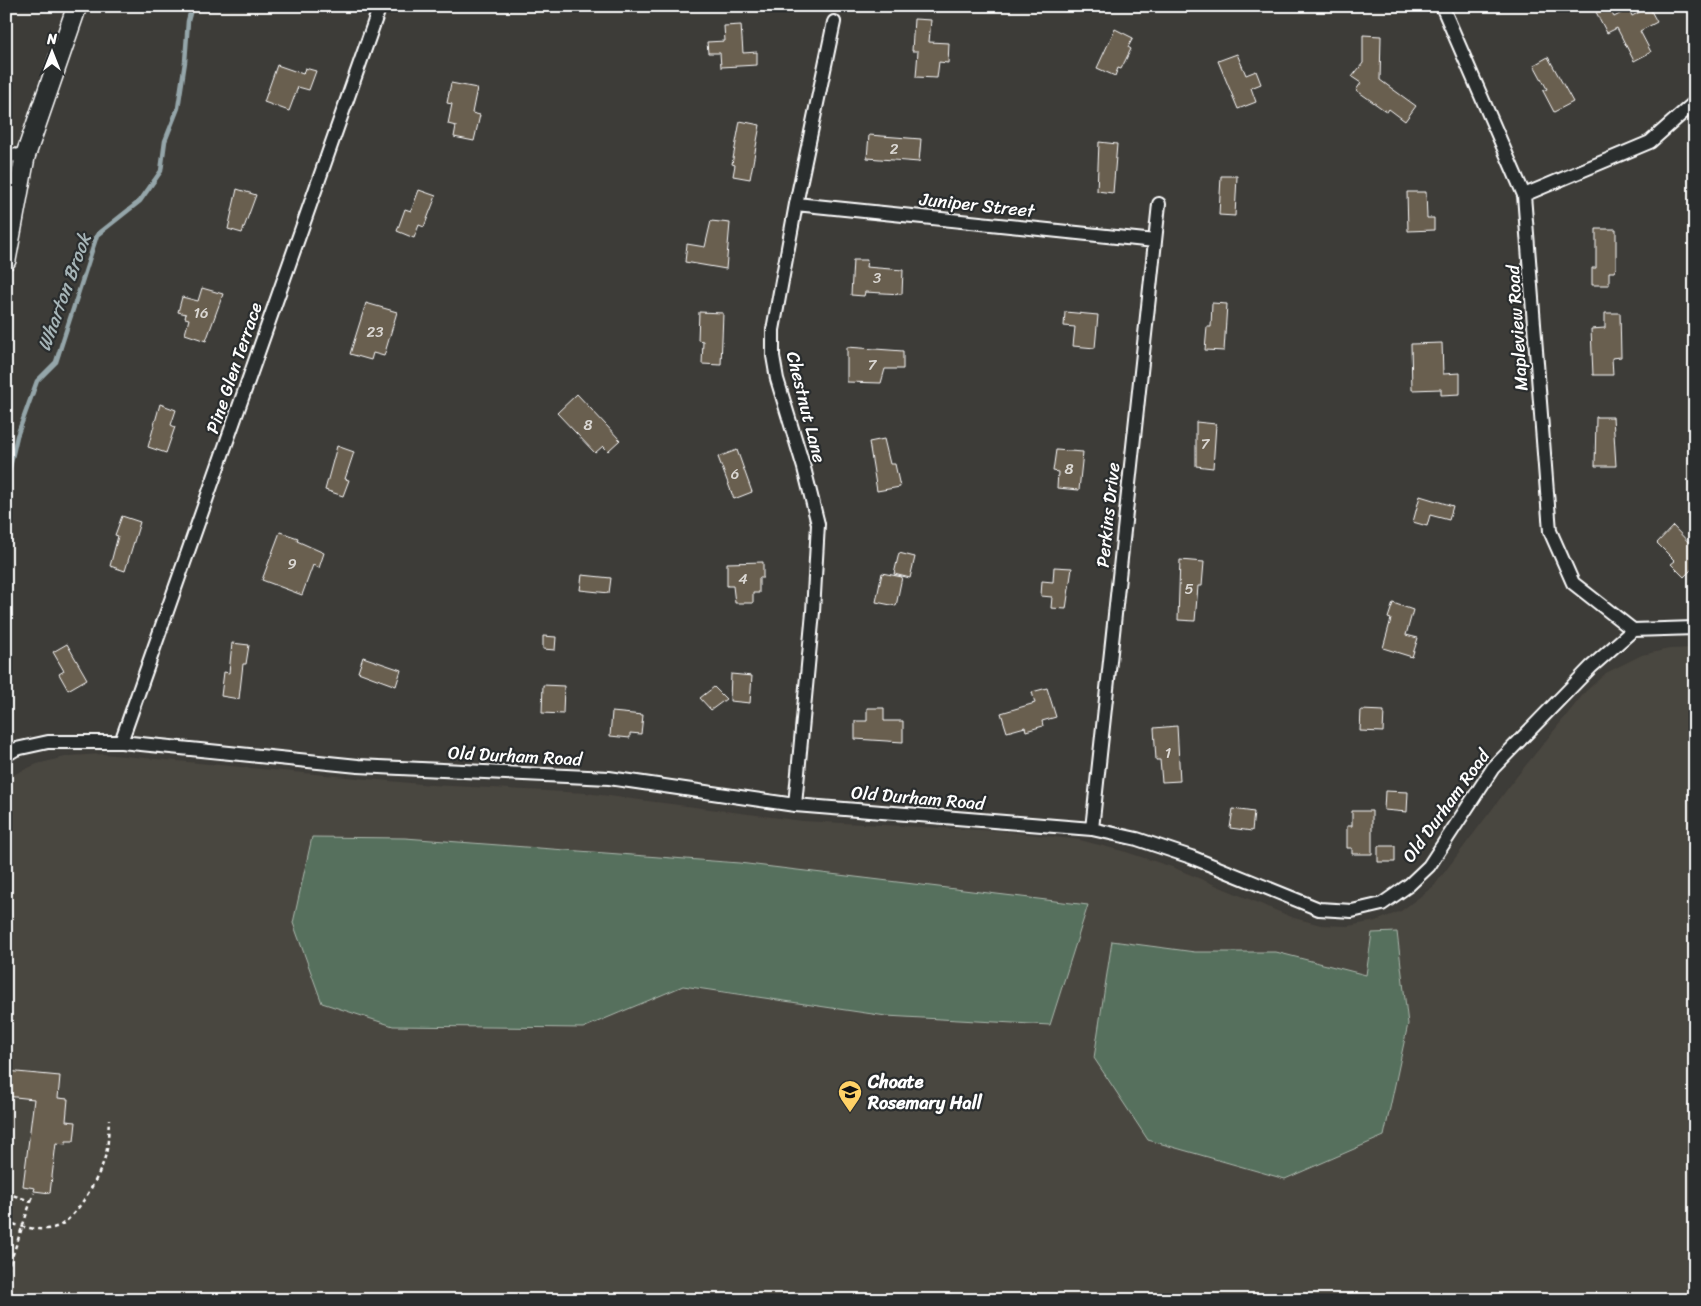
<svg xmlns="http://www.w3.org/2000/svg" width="1701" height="1306" viewBox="0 0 1701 1306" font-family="Sriracha,sans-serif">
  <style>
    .built { fill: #4a463f }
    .green { fill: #57705d; stroke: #abb8ae }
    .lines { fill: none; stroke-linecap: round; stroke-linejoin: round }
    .stream { stroke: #95a6aa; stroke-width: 4.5 }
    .building { fill: #695e50; stroke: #fff }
    .street-casing { stroke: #fff; stroke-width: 16 }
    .secondary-casing { stroke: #fff; stroke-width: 22 }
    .path { stroke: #fff; stroke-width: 2.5; stroke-dasharray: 4 4; stroke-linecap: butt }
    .street { stroke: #2a2d2e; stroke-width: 12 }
    .secondary { stroke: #2a2d2e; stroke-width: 19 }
    .labels { text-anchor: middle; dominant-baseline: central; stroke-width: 4.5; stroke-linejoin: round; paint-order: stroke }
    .number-label { font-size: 15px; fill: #dad7d3 }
    .street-label { font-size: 18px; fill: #fff; stroke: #2a2d2e }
    .poi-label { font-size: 18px; font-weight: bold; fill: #fff; stroke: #2a2d2e; text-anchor: start }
    .water-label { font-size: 19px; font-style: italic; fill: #a6b5b8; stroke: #2a2d2e }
  </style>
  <rect width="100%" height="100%" fill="#3d3c38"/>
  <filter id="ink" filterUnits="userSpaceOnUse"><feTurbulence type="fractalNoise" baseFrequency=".02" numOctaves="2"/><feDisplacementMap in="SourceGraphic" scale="10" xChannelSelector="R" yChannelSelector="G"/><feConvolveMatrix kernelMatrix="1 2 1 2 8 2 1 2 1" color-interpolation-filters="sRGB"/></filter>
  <g filter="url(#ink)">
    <path class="built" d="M1695,648v652h-1689v-522l31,-14 32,-8 34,-2 329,31 154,8 217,28 198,10 79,9 46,12 46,15 122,51 27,7 27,1 28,-5 25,-10 33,-25 84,-111 68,-84 20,-18 36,-18 27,-6z"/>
    <path class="green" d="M312,837l93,1 334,25 349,42 -38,120 -164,-9 -203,-30 -100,42 -190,-2 -71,-23 -29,-80z
      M1397,932l11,92 -24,112 -99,43 -137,-39 -54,-82 18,-117 83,11h81l90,23 6,-42z"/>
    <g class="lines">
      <path class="stream" d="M6,484l11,-48 20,-55 19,-19 41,-127 43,-34 21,-30 4,-30 13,-33 7,-46 3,-41 4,-15"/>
    </g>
    <path class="building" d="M1608,6l6,11 15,-8 3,7 17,-9 8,15 -17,9 11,21 -17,9 -17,-33 -10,5 -11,-21z
      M914,19l17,1 -2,22 20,1 -1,20 -9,-1 -2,16 -21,-1 2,-26h-6z
      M741,25l2,28 14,-1v13l-36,2 -1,-14h-12l-1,-11 18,-1 -1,-15z
      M1115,29l18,9 -5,9 3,2 -10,20 -3,-1 -3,8 -18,-8z
      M1363,35l18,1 -1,44 36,26 -11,15 -16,-12 -2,3 -31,-22 5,-7 -9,-6 11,-14z
      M1237,54l9,21 10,-4 5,13 -10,4 5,14 -18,7 -20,-48z
      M1548,57l25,45 -19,10 -11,-21 4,-2 -13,-24z
      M277,65l26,9 2,-6 11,3 -7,19 -11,-3 -9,24 -25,-9z
      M451,83l26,5 -5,25 8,2 -6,26 -20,-4 2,-11 -8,-2 4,-20 -5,-1z
      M740,121l20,4 -10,54 -17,-3 2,-11 -3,-1z
      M869,135l52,4 -2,23 -52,-4z
      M1099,142l18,2 -4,49 -16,-2z
      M1221,176h16l-2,40 -16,-1z
      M237,189l19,6 -14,38 -14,-4z
      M419,190l17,6 -12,31 -5,-2 -5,13 -17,-7 8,-22 6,2z
      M1407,192h19l1,26h7v12l-26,1z
      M711,221l19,2 -4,46 -41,-7 2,-18 18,3z
      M1596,229h20v39l-2,4h-5v13h-17v-17h4z
      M853,260h14l-1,7 37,3 -1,24 -37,-2 -1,4 -13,-1z
      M202,288l21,6 -17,47 -21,-7 4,-15 -4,-1 1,-4 -8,-2 4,-15 16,4z
      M366,303l31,9 -13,44 -11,-3 -2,7 -21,-6z
      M1212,303l15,1 -3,47 -19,-1 2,-23h4z
      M699,312l24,1 -2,52 -19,-1 1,-23 -5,-1z
      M1065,312l33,3 -3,33 -22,-2 2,-19 -11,-1z
      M1605,313h15l1,44 -9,1 1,17h-20l-2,-46 14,-1z
      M1442,343l1,31 17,-1v21l-19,1v-6l-29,1 -1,-46z
      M847,347l56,4v18h-18l-4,14 -34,-1z
      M577,394l43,46 -12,11 -5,-5 -8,7 -38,-40z
      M160,404l16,6 -5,15 4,2 -9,26 -18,-6z
      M1596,417h17l3,49h-21z
      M1196,422l20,2 -3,44 -17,-2z
      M884,439l6,25h5l5,23 -23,4 -8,-49z
      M337,446l17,6 -9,27 4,1 -6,16 -18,-6z
      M737,450l15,42 -18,7 -16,-42z
      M1056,450l27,2 -4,38 -22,-2 1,-16 -5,-1z
      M1420,496l33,10 -4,14 -19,-5 -3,11 -14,-4z
      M122,516l18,6 -15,49 -15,-5 8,-30 -3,-1z
      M1673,526l22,23v17l-11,11 -13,-13 4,-3 -18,-18z
      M280,532l18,6 -1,3 27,12 -5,15 -6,-3 -11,30 -40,-15z
      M899,553l16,4 -5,21 -16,-4z
      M1180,560l24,2 -2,24h-4l-3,35 -17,-1z
      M763,562v16h-4v15h-6v10h-18l-2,-17h-6v-23z
      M1054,567l18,1 -6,41 -15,-1 1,-11 -11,-1 1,-15 11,1z
      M882,573l20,4 -6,29 -20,-4z
      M582,575l29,3 -2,15 -29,-3z
      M1393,603l20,7 -7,25 12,3 -6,19 -29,-9 8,-29 -3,-1z
      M543,636l13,1 -1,13 -12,-1z
      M232,643l17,2 -3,19h-3l-4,35 -18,-3 3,-24 5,1z
      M67,644l20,35 -19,11 -9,-16 5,-3 -11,-19z
      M363,657l38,13 -5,16 -38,-14z
      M731,674l21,2 -2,27 -20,-2z
      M543,685l21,1 -1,28 -21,-1z
      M714,687l12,12 -15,11 -11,-12z
      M1047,688l9,29 -14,4 1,5 -17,5 -1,-4 -18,5 -6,-19 34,-10 -3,-11z
      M867,708h17v13h19v21l-48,-3v-18h12z
      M1361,710l23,1 -1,21 -23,-1z
      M612,712l31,3 -2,19 -11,-1v5l-20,-2z
      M1177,726l3,55 -18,1 -2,-22h-4l-2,-32z
      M1385,791l23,1 -1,20 -23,-2z
      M1233,809l21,3 -2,19 -22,-3z
      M1352,811h20v43h-20v-6h-5v-22h5z
      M1378,846h17v16h-17z
      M6,1071l54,5 -2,22 10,1 -2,22 10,1 -2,19h-8v3l-10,-1 -6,50 -16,-2 1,-3 -12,-2 11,-87 -28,-3z"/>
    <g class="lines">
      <g class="street-casing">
        <path id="street" d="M1442,6l82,189 26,336 23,52 60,47
          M6,154l19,3
          M1524,195l126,-53 45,-40
          M796,204l359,37
          M121,742l259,-736
          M6,755l10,-6 32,-7h73l237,24 251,12 186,27 297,24 45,10 54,18 128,52 33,2 30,-7 27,-19 20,-19 64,-98 98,-101 42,-37 62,-2
          M795,805l18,-193 5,-88 -14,-56 -27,-89 -4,-23v-26l23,-126 38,-182
          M1092,829l67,-625"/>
      </g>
      <g class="secondary-casing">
        <path id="secondary" d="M6,260l19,-103 52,-151"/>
      </g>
      <path class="path" d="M6,1193l25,8 -25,74
        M31,1201l3,-8
        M6,1222c16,5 36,11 53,4 18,-9 41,-50 46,-69 4,-12 3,-26 4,-38"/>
      <use href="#street" class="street"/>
      <use href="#secondary" class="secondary"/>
    </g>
  </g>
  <defs>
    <g id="university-pin" transform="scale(1.25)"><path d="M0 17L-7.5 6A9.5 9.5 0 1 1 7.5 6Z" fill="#ffd166" stroke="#2a2d2e"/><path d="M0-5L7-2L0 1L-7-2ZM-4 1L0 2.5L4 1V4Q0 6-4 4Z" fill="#111"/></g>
  </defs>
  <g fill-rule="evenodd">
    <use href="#university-pin" x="850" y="1092"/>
  </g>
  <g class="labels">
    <g class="number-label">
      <text x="894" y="149">2</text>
      <text x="877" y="278">3</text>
      <text x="201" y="313">16</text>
      <text x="375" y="332">23</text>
      <text x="872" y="365">7</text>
      <text x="588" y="425">8</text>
      <text x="1205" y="444">7</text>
      <text x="1069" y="469">8</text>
      <text x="735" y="474">6</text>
      <text x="292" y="564">9</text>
      <text x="743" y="579">4</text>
      <text x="1189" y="589">5</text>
      <text x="1168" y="753">1</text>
    </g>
    <g class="street-label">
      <text transform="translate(977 205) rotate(6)">Juniper Street</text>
      <text transform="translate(1517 328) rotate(-94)">Mapleview Road</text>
      <text transform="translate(234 368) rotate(-71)">Pine Glen Terrace</text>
      <text transform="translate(806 407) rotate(76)">Chestnut Lane</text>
      <text transform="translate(1108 515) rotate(-84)">Perkins Drive</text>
      <text transform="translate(515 756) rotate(3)">Old Durham Road</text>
      <text transform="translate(918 798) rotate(5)">Old Durham Road</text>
      <text transform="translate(1446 806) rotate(-54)">Old Durham Road</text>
    </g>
    <g class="poi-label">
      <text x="868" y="1082">Choate<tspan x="868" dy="21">Rosemary Hall</tspan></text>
    </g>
    <g class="water-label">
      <text transform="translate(64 292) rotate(-70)">Wharton Brook</text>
    </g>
  </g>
  <rect width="1701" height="1306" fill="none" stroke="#2a2d2e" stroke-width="25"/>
  <rect x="12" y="12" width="1676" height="1281" fill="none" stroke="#fff" stroke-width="2" filter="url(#ink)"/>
  <g transform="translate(52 52)" stroke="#2a2d2e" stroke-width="4" paint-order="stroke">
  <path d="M0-4L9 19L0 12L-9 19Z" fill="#ffffff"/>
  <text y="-8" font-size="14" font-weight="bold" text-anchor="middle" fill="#ffffff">N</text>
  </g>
</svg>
